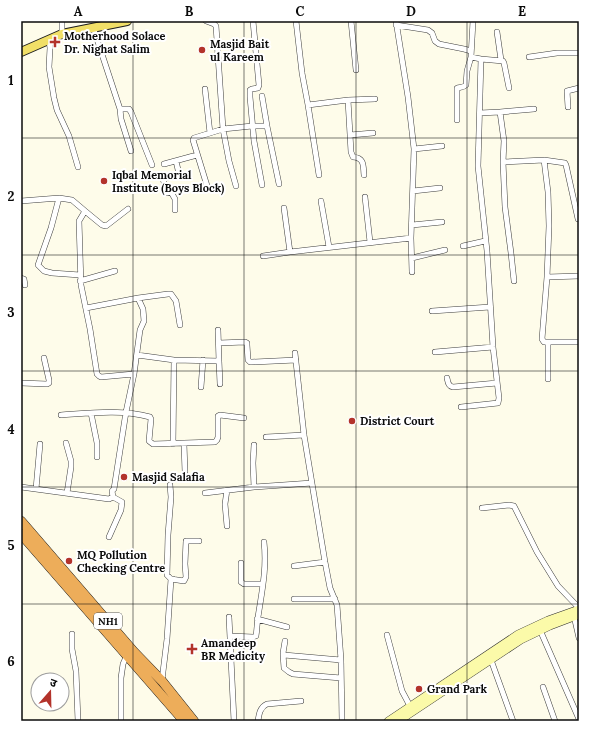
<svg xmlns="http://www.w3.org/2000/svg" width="600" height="742" viewBox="0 0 600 742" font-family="Lora,'Noto Sans Devanagari',serif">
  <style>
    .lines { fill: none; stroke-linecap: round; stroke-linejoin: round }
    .street-casing { stroke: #3e3e3e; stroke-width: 6 }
    .secondary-casing { stroke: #2d2d2d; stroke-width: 8 }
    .primary-casing { stroke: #1c1c1c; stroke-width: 10 }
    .highway-casing { stroke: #1c1c1c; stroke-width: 10 }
    .street { stroke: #fff; stroke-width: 5 }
    .secondary { stroke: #fbfaa9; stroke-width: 7 }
    .primary { stroke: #f1df67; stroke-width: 8 }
    .highway { stroke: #edad5a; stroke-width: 9 }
    .grid { fill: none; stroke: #0b0b0b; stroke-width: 1; stroke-opacity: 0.55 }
    .poi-dot { fill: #b3332b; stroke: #fff; stroke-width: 1.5 }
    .labels { text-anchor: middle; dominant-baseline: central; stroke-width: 4; stroke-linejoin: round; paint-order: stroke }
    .shield { fill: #fff; stroke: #545454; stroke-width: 1 }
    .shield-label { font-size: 10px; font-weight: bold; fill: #0b0b0b }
    .poi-label { font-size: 11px; font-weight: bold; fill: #0b0b0b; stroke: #fff; text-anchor: start }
    .neatline { fill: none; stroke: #0b0b0b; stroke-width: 1.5 }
    .grid-label { font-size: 13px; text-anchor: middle; font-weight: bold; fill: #0b0b0b }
  </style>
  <rect width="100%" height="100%" fill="#fefcea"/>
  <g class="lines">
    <g class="street-casing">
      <path id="street" d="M62,21v13
        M206,21l8,3 2,2 7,103 6,32 7,25
        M253,21l6,64 -1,3 -6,1 -2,1v7l4,44 8,44
        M296,21l6,52 6,32 11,70
        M351,21l5,49
        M396,21l12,76 6,52 -3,89 1,34
        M396,25l32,5 4,3 3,8 4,3 25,5 7,2
        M93,27l27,82 1,10 10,32
        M497,32l4,28
        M49,40l1,8 -1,19 5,31 3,12 12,26 9,31
        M471,57l10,2 22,2 1,2 5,25
        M529,57l28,-4h22
        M205,89l5,44
        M262,96l5,30 12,58
        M348,100l3,52 2,5c12,1 10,9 11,18
        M308,105l40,-5 27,-1
        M568,107l-1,-16 12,-3
        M120,109h9l2,3 21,53
        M500,112l4,29 -1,21 2,45 6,46 3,28
        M480,113l20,-1 34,-3
        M457,120v-32c3,-1 6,0 9,-3l1,-14 4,-14 2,-36
        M350,135l23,-2
        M414,149l28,-3
        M544,160l4,32 1,34 -2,51 -5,62 2,3h35
        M503,162l41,-2 21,3 1,2 12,54
        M164,164l33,-9
        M208,189l-15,-49 1,-2 29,-9 29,-3h15
        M413,191l27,-3
        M365,197l5,45
        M59,198l-8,30 -13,37 6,6 8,2 28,2
        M21,201l38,-3 13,2 13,11 -6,10 2,64 9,44 7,45 2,2 2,1 33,-3
        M321,201l8,46
        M175,210v-11l-4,-7 -4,1 -4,-14 16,-5 -3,-13
        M85,211l17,14 4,1 22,-17
        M412,225l30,-3
        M463,246l22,-5
        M290,252l121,-14
        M263,256l27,-4 -6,-44
        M412,258l33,-8
        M547,277l32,-1
        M21,278l3,1 1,6
        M80,281l35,-10
        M86,308l52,-10 30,-4h3l5,7 4,24
        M432,311l58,-4
        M219,343l26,-1 2,1v2l1,15 2,2h2l44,-2
        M435,352l58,-5
        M295,353l9,82 21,127 5,26 7,17 4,55 1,61
        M137,355l37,5 45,1 -1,-31
        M219,361l1,23
        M447,378c1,4 1,8 6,9l44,-4
        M548,379v-37
        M21,383l26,1 2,-1v-3l-5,-22
        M201,387l2,-27
        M461,407l37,-4 1,-5 -6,-51 -6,-96 -9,-85 3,-107
        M91,413l6,30v14
        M61,415c30,-2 60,-6 89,2l1,2 -2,22 4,3 62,-2 2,-2 1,-3v-21l2,-1 24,3
        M266,437l38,-2
        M66,443l5,18v6l-4,26
        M173,444l1,-84
        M184,444l1,28
        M254,445l-1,18 1,24
        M170,485l1,12 -3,38 -1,40 4,4h2
        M21,487l88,12 4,-2
        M36,489l4,-45
        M227,490l-2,14 2,22
        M205,493l49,-6 58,-4
        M482,508l27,-3 5,1 23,46 21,34 21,22
        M109,537l12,-27 1,-8 -9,-5 -1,-6 2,-2 12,-77 8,-38 6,-44 4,-9 -1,-12 -5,-11
        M241,563v19l3,2h19
        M294,566l31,-4
        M294,599h41
        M574,616l5,22
        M229,617l5,104
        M257,619l30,8
        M540,630l39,89
        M72,634v15l4,22 2,50
        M387,635l15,56 8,15
        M230,636l23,1 3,-1c1,-6 1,-13 2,-19 4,-26 9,-49 6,-75
        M285,641l-2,12 1,2 57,5
        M283,654l1,14 5,4 4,2 48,4
        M491,660l22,61
        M162,680l5,-41 4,-60 13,2 2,-4 -1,-13 1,-23h13
        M543,687l12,34
        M121,721v-43l2,-14 4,-9
        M258,721c1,-7 2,-14 9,-17l34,-3"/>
    </g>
    <g class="secondary-casing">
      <path id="secondary" d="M388,721l130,-87 30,-14 31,-11
        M399,721l122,-81 29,-14 29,-11"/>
    </g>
    <g class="primary-casing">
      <path id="primary" d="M21,52l41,-18 65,-13"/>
    </g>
    <g class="highway-casing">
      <path id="highway" d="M21,521l113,131 28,29 32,40
        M21,534l163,187"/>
    </g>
    <use href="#street" class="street"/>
    <use href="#secondary" class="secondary"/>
    <use href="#primary" class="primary"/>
    <use href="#highway" class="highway"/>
  </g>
  <path class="grid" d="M133,21v700M244,21v700M356,21v700M467,21v700M21,138h558M21,255h558M21,371h558M21,487h558M21,604h558"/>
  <g class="poi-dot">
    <path d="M53 36h4v4h4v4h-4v4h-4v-4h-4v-4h4z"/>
    <circle cx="202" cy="50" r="4"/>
    <circle cx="104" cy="181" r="4"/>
    <circle cx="352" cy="421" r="4"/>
    <circle cx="124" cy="477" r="4"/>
    <circle cx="69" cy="561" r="4"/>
    <path d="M190 643h4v4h4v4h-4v4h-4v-4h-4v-4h4z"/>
    <circle cx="419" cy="689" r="4"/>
  </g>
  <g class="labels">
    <rect class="shield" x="94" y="613" width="28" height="16" rx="3"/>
    <g class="shield-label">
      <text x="108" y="621">NH1</text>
    </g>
    <g class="poi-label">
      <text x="64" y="36">Motherhood Solace<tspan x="64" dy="13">Dr. Nighat Salim</tspan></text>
      <text x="210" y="44">Masjid Bait<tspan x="210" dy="13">ul Kareem</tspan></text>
      <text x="112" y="175">Iqbal Memorial<tspan x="112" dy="13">Institute (Boys Block)</tspan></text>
      <text x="360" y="421">District Court</text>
      <text x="132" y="477">Masjid Salafia</text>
      <text x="77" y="555">MQ Pollution<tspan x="77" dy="13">Checking Centre</tspan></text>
      <text x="201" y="643">Amandeep<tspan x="201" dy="13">BR Medicity</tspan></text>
      <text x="427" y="689">Grand Park</text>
    </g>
  </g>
  <rect width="600" height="742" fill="none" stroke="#ffffff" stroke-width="44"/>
  <g transform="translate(50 692) rotate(20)"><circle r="19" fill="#ffffff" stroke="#9d9d9d"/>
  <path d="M0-3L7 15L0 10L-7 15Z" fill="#b3332b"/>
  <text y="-6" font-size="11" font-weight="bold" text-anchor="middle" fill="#0b0b0b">उ</text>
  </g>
  <rect x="22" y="22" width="556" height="698" class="neatline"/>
  <g class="grid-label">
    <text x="78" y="16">A</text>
    <text x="189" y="16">B</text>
    <text x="300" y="16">C</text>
    <text x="411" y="16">D</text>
    <text x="522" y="16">E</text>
    <text x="11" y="85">1</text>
    <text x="11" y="201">2</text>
    <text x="11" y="317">3</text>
    <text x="11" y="434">4</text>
    <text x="11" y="550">5</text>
    <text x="11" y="666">6</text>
  </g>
</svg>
